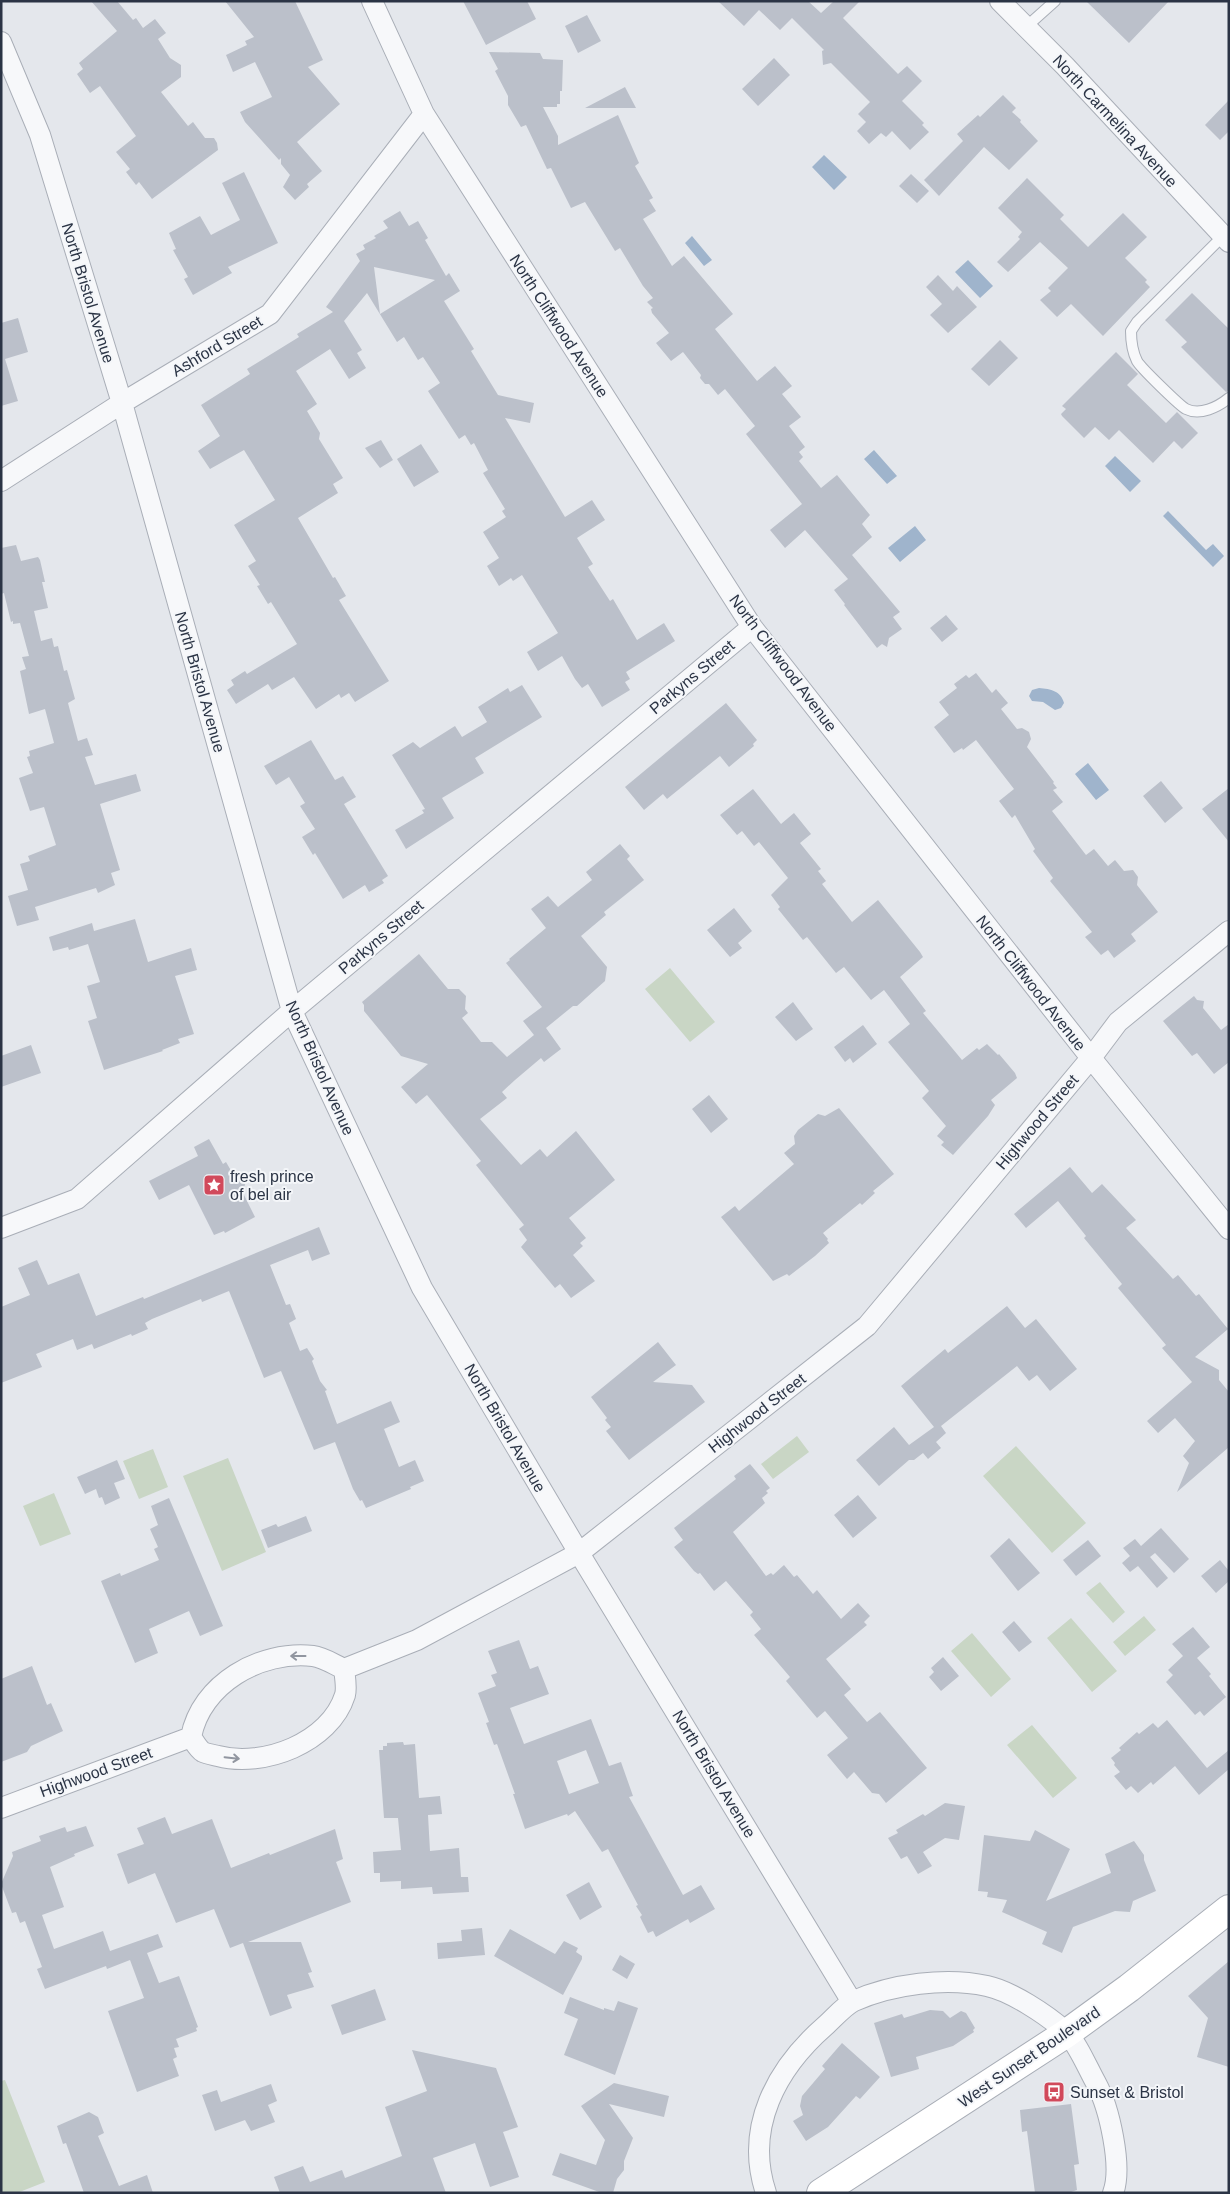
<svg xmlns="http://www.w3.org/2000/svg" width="1230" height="2194" viewBox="0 0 1230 2194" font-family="Helvetica,sans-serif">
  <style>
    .green { fill: #c9d6c5 }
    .water { fill: #9fb4cc }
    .building { fill: #bbc0ca; fill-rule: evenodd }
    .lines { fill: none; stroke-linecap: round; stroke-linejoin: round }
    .lane-casing { stroke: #a9aeb7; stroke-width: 12 }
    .street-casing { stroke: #a9aeb7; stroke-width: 22 }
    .secondary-casing { stroke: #a9aeb7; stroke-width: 30 }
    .lane { stroke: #f7f8fa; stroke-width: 10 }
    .street { stroke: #f7f8fa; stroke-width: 20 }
    .secondary { stroke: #fff; stroke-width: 28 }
    .oneway { stroke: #9196a0 }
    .labels { text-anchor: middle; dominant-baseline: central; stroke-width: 4; stroke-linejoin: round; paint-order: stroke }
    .street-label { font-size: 16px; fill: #2b3445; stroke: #f4f6f9 }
    .poi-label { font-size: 16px; fill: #2b3445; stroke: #f4f6f9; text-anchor: start }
  </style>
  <rect width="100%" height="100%" fill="#e4e7ec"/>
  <path class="green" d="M670,968l45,54 -25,20 -45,-53z
    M797,1436l12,16 -36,27 -12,-15z
    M1016,1446l70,77 -34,30 -69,-77z
    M153,1449l15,38 -29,12 -16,-38z
    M228,1458l38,94 -44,19 -39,-95z
    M54,1493l17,41 -31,12 -17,-40z
    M1100,1582l25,30 -12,11 -27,-30z
    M1144,1616l12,14 -31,26 -12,-14z
    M1071,1618l46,53 -25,21 -45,-54z
    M972,1633l39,46 -20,18 -40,-46z
    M1032,1725l45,53 -24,20 -46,-53z
    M5,2080l40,102 -28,11h-16v-112z"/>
  <path class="water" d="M824,155l23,22 -13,13 -22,-23z
    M692,236l20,24 -8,6 -19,-23z
    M968,260l25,26 -13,12 -25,-26z
    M874,450l23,26 -10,8 -23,-25z
    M1115,456l26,25 -11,11 -25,-26z
    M1168,511l38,39 7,-6 11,12 -11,11 -50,-51z
    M915,526l11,14 -26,22 -12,-14z
    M1039,688c12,1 22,3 25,15l-3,5 -6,2 -12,-8 -11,-1 -3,-5 3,-6z
    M1088,763l21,27 -13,10 -21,-26z"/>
  <path class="building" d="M91,1h26l16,19 3,-2 7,10 12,-9 11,14 -8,6 12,19 11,7v12l-20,15 27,34 5,-4 12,16h9l3,5 1,7 -66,49 -13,-17 -3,3 -10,-13 4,-3 -14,-17 20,-16 -36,-50 -10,7 -13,-19 6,-5 -4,-6 38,-32z
    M225,1h70l28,59 -15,7 32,37 -43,38 25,29 -15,13 2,3 -14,13 -12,-13 7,-12 -9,-11v-6l-2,2 -34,-38 -5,-10 32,-15 -17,-35 -22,10 -7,-17 21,-10 -2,-4 9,-4z
    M463,1h64l9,18 -50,26z
    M718,1h90l13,12 13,-12h26l-17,17 55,56 9,-8 15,15 -20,20 22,22 -2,2 7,7 -19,18 -18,-19 -6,6 -5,-4 -12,11 -12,-13 9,-9 -8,-8 12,-12 -39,-39 -8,2 -1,-14 2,-1 -32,-32 -12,12 -21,-20 -15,16z
    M1086,1h83l-40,42z
    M587,15l14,26 -23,12 -13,-27z
    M489,52l51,1 3,6 20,1 -1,31h-2v13h-3v3h-14l15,29v9l60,-30 21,48 -4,3 18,32 -4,2 7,11 -13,8 29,47 12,-10 49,58 -18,15 42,52 18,-15 17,20 -10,8 19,23 -12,9 16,21 -6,5 4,5 -4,4 22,27 16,-13 33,40 -8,9 10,13 -20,18 48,57 -7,5 9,12 -13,9 -2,9 -5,-3 -5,4 -33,-43 1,-1 -11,-14 14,-11 -43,-49 -20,18 -15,-18 32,-26 -56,-70 9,-8 -30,-37 -7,6 -9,-11h-4l-5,-6 1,-3 -18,-23 -12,9 -15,-18 13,-10 -17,-20 -1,-4 2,-1 -6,-6 6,-4 -10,-12 -23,-38 -5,3 -30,-49 -14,6 -20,-40 -4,1 -21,-44 -5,2 -13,-22v-9l-13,-25 3,-2z
    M774,58l16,17 -32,31 -16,-17z
    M625,87l11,21h-51z
    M1003,95l13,13 -4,4 9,8 -1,2 18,19 -29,29 -25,-23 -45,49 -15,-16 39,-39 -6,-7 21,-19 2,2z
    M1229,100v31l-9,9 -15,-15z
    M244,172l34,71 -50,24 4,6 -39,22 -9,-16 4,-2 -15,-27 3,-1 -7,-16 31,-17 11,19 29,-15 -18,-37z
    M911,174l18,17 -12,12 -18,-17z
    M1027,178l37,37 -4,4 28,28 35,-34 24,24 -22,21 22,22 -2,2 5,5 -47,49 -32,-32 -14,13 -17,-17 11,-9 -3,-3 20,-20 -28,-26 -32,30 -11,-10 23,-23 -2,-2 4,-5 -24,-24z
    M400,211l9,15 9,-5 10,17 -3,2 21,36 3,-3 11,18 -16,10 30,48 -3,2 27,44 36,8 -4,20 -25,-5 60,99 27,-17 13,20 -28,18 16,26 -5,3 22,34 3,-2 24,41 27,-17 11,18 -49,31 4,7 -5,3 5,8 -28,17 -14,-23 -6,4 -7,-9 -13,-23 -24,15 -11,-19 31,-19 -36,-58 -9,6 -2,-3 -12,8 -12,-20 12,-8 -16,-26 23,-15 -4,-6 3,-2 -22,-36 5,-3 -14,-27 -3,2 -6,-10 -6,4 -31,-48 12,-8 -17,-26 -5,3 -14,-23 -7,5 -30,-49 -23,28 18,29 -5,3 9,15 -17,11 -19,-30 -34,22 21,33 -10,7 13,22 -1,6 24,39 -10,6 5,9 -40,25 35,60 2,-1 11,19 -7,4 50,81 -34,21 -6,-9 -8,5 -2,-4 -23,15 -22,-32 -22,13 -4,-6 -32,20 -9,-14 7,-5 -3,-5 14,-9 2,3 50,-30 -26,-42 -3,2 -11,-18 3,-1 -12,-19 8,-5 -22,-36 41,-25 -31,-50 -34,19 -12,-18 22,-15 -19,-31 49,-31 -3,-5 52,-32 -2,-3 36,-22 -7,-5 34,-46 -4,-7 9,-5 -2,-4 13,-7 -2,-2 14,-8 -5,-7zM374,267l61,13 -55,34z
    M938,275l15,16 4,-5 20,21 -29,26 -18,-18 12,-11 -16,-17z
    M1192,293l37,36v62l-3,1 -45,-45 6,-5 -22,-22z
    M18,318l10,34 -23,7 13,42 -17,5v-83z
    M1000,340l18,18 -29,28 -18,-17z
    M1116,352l22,22 -11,11 39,38 11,-11 21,21 -16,16 -8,-8 -21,22 -34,-33 -10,10 -14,-13 -11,11 -22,-22 -1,-2 5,-5 -4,-3z
    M381,440l12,20 -13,8 -15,-20z
    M421,444l18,28 -25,15 -17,-28z
    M16,545l5,16 17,-4 2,3 5,22h-3l6,26 -14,3 7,30 11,-3 2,9 4,-1 6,25 3,-1 8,29 -7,4 10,38 9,-3 6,17 -8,2 10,28 41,-11 5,17 -41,13 20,66 -9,3 4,12 -17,8 -2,-5 -61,19 4,13 -22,6 -9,-30 20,-6 -8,-26 10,-3 -2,-5 28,-11 -12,-38 -14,4 -11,-33 14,-5 -6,-16 3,-1 -1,-5 25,-8 -9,-34 -16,5 -9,-43 6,-2 -4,-12 7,-1 -9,-33 -7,1v-3l-2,1 -7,-29 -3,1v-46z
    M946,615l12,14 -16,13 -12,-14z
    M976,673l16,20 4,-4 12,14 -7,6 16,20 5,-1 7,4 2,7 -4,8 27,35 -1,1 4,5 -4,2 10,12 -11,9 34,44 8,-6 14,17 7,-6 9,11 9,-1 5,7 -1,8 21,27 -27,22 5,7 -22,17 -6,-8 -7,5 -16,-18 7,-5 -42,-51 3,-3 -20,-27 2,-2 -20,-34 -3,3 -13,-17 15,-12 -38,-49 -13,10 -1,-2 -8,5 -20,-26 15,-12 -10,-13 18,-14 -3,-4 12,-9 3,3z
    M522,685l20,32 -67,41 9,15 -42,25 12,20 -48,31 -11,-19 29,-17 -2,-3 3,-1 -33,-54 21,-13 7,6 35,-22 7,11 25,-15 -9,-15 30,-19 2,4z
    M726,703l31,37 -4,4 1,2 -25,21 -9,-11 -53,43 -4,-5 -19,16 -19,-23z
    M311,740l24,40 8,-4 13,21 -12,7 44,72 -6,4 2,3 -15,9 -4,-7 -22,14 -28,-46 -2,2 -11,-18 13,-8 -15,-23 5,-3 -16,-26 -13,8 -12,-19z
    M1161,781l22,27 -18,15 -22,-27z
    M1229,788v54l-27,-33z
    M753,789l28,35 13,-11 17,21 -11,9 21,26 -3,2 8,10 -4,3 30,38 26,-22 42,52 3,5 -23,20 26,34 -3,2 39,47 15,-12 2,2 8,-6 11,11 1,-1 16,19 2,5 -26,22 4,5 -7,11 -35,39 -12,-10 3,-3 -7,-6 9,-10 -24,-28 7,-7 -41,-49 22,-18 -26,-34 -13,10 -27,-33 -8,6 -29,-36 -4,3 -25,-31 2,-2 -9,-12 17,-17 -29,-36 -5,4 -12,-15 -5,4 -17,-20z
    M620,844l10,12 -3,3 17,21 -40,32 2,3 -25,21 26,31 -2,14 -28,25h-4l-27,22 15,21 -17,13 -3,-4 -26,22 -13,12 5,6 -27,21 41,46 19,-16 7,8 29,-26 39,49 -46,38 17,20 -6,5 3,3 -10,9 22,26 -24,17 -11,-14 -5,4 -34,-41 6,-7 -8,-11 5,-4 -48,-60 5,-4 -54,-66 -11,9 -15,-17 27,-23 -27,-8 -37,-45v-6l-2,-3 57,-48 29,35h11l7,7 -1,13 3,4 -6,5 19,24h11l15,15 27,-22 -11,-14 19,-14 -36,-44 4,-3 -1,-1 37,-31 -15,-19 17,-13 10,11 34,-27 -6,-8z
    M734,908l18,23 -14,12 4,5 -12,9 -23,-27z
    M135,919l13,43 43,-14 6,22 -22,6 19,58 -16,5 2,4 -18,7 1,1 -59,19 -16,-49 9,-3 -10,-32 13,-4 -12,-38 -19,6 -1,-3 -15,4 -4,-14 43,-14 2,8z
    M1194,996l3,4 7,1 -1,7 18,22 8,-6v38l-15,12 -17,-21 -5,3 -29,-35z
    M793,1002l20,27 -17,12 -21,-24z
    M863,1025l14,19 -24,19 -3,-5 -5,4 -11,-15z
    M31,1045l10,28 -40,14v-31z
    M709,1095l19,24 -17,14 -19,-24z
    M839,1108l55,66 -21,17 2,2 -13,12 -2,-2 -37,30 5,6 -1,1 2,3 -14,13 -26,20 -2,-2 -14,7 -52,-64 14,-11 4,5 55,-47 -10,-11 11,-9 -1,-8 4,-6 20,-16 7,2z
    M209,1139l14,25 3,-2 7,12 11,4 1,7 -3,6 13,26 -30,16 -1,-2 -10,4 -25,-50 -30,15 -10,-19 49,-25 -4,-9z
    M1070,1167l22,26 10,-9 34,36 -10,8 47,51 5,-4 18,21 3,-2 29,35 -33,28 24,13v10l10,12v55l-52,45 12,-29 -6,-7 12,-15 -20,-23 -17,15 -11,-12 45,-39 -30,-34 4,-3 -48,-57 4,-4 -38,-46 2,-2 -28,-35 -32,27 -12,-14z
    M319,1227l11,27 -18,7 -4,-11 -38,15 16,40 4,-1 6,15 -7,4 11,28 7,-3 7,11 -2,2 8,20 7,9 -2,1 12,33 54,-23 9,21 -16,7 15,38 16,-7 9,21 -14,6 1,2 -45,19 -4,-8 -2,1 -7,-12 -18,-47 -21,8 -33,-79 -17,7 -35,-87 -27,11 -1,-3 -49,20 -7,4 3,6 -16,7 -1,-2 -37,15 -2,-5 -15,6 -4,-11 -37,15 6,13 -41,16v-76l29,-12 -12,-27 19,-8 11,25 31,-12 17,43 47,-19 1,2z
    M1007,1306l18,22 11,-9 41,50 -27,22 -13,-16 -8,6 -12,-15 -76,60 5,7 -10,9 5,6 -13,11 -5,-6 -9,7h-5l-30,26 -23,-26 38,-33 15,18 25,-18 -33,-41 44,-37 3,4z
    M658,1342l18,23 -23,17 39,3 13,17 -76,58 -23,-29 5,-4 -6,-7 2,-2 -16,-21z
    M117,1460l8,19 -11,4 6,15 -15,7 -3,-8 -3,1 -3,-9 -11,5 -8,-17z
    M750,1464l20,24 -4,3 2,2 -6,5 3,5 -32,29 33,44 5,-3 2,2 11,-10 10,12 3,-2 16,19 4,-4 24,29 17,-16 12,13 -6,6 3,3 -41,34 25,30 -7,6 23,27 13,-10 47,56 -41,35 -7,-9 -7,-1 -18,-21 -7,7 -20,-24 21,-17 -23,-27 -8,7 -31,-37 4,-4 -36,-42 7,-6 -11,-14 3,-3 -27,-31 -12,10 -14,-18 -2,1 -4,-3 -20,-24 9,-7 -9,-12 62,-49 -2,-3z
    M858,1495l19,23 -24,20 -19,-23z
    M169,1498l54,128 -23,10 -11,-25 -40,18 9,24 -23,10 -34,-82 19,-8 1,3 38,-16 -5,-11 4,-2 -8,-18 8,-4 -7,-19z
    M306,1516l6,15 -44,17 -7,-18 15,-6 2,3z
    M1161,1528l28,31 -15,14 -19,-20 -5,4 18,21 -11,10 -19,-22 -8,6 -8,-9 8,-7 -7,-8 12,-9 6,7z
    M1009,1538l31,35 -22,18 -28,-35z
    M1088,1540l13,16 -25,20 -13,-16z
    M1220,1560l9,11v10l-13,12 -15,-17z
    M1014,1621l18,21 -13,10 -17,-20z
    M1193,1627l17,20 -13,11 14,16 -2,2 17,21 -22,19 -4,-5 -5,4 -29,-33 7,-7 -5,-5 15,-14 -11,-12z
    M519,1640l11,29 8,-3 11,28 -39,14 14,36 67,-25 18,47 12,-4 12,34 -4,1 54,98 18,-10 14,24 -25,14 -2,-4 -32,18 -3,-6 -5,2 -8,-16 2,-2 -6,-9 2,-1 -30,-56 -6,3 -27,-41 -7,5 -1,-2 -42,15 -12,-35h2l-18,-50 -3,1 -8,-22 3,-1 -11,-29 18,-7 -5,-11 6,-2 -9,-22zM586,1750l13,33 -30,11 -12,-33z
    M943,1657l16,19 -18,15 -12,-14 5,-5 -3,-4z
    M32,1666l15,39 4,-2 12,28 -32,15 -4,6 -26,10v-83z
    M1167,1720l40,48 22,-18v19l-30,26 -24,-29 -22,19 -2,-3 -13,11 -7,-7 -5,4 -12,-14 6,-4 -6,-7 1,-2 -4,-5 10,-8 -2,-2 18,-16 2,2 14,-11 5,5z
    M403,1742l1,3 11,-1 4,54 21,-2 2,18 -14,1 2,36 29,-3 2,29h7l1,15 -36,2 -1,-7 -31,2v-8l-21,1v-9h-6l-1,-21 28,-2 -3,-32h-14l-5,-68h4v-4h4v-3z
    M945,1803l20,3 -6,34 -14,-2 -22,14 9,14 -14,8 -11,-18 -6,3 -13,-21 10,-5 -2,-3 27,-16 2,2z
    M165,1817l7,17 40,-15 19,49 38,-15 1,2 65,-26 8,30 -7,3 15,40 -103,40h53l11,30 -4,1 6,14 -27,8 5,13 -22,8 -27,-73 -13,5 -16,-39 -38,14 -21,-50 -27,11 -11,-30 27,-10 -7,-16z
    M86,1826l8,20 -20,8 1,2 -25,11 14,40 -22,8 12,34 49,-18 7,20 48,-17 5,13 -16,6 12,30 20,-7 19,51 -2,1 1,3 -21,8 3,8 -5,1 3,9 -4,2 6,17 -42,16 -29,-81 36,-13 -14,-38 -23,9 -1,-3 -61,23 -8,-20 5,-2 -17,-46 -5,2 -4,-11 -4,1 -11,-29 12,-28 -1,-4 29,-11 -2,-5 26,-9 2,5z
    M1035,1830l35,19 -24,52 65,-28 -6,-19 29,-13 10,14v5l12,31 -23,10 -3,11 -15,-1 -42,16 -11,26 -20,-9 5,-12 -45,-20 5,-12 -20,-3 1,-5 -10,-1 6,-56 46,6z
    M589,1882l13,25 -22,13 -14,-25z
    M482,1928l3,27 -47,4 -1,-16 25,-2 -1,-11z
    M510,1929l45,25 9,-13 14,7 -2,4 6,4v3l-19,36 -69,-39z
    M620,1955l15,9 -8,15 -15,-9z
    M1229,1961v106l-32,-10 11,-39 -20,-22z
    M375,1989l11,31 -44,15 -11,-30z
    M570,1997l34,13v-2l10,3 4,-10 20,7 -23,67 -51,-20 14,-36 -14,-6z
    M930,2010l13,1 7,7 11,-7 5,2 9,15 -2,2 1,2 -21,14 -37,11 3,12 -28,8 -17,-54 28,-9 2,4z
    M842,2043l38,34 -20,22 -4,-3 -28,31 -22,14 -13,-20 10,-6 -3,-9 2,-10 23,-27 -3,-3z
    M412,2050l84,18 22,59 -15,5 16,45 -29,10 -15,-44 -42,15 13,35h-166l-6,-16 29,-11 7,16 32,-12 3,8 57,-22 -17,-49 42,-16z
    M614,2083l55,13 -5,21 -55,-13 24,34 -9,23v9l-7,9 -4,14h-11l-50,-18 8,-22 36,12 9,-25 -24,-34z
    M271,2084l6,17 -9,4 7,17 -24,9 -6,-11 -30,11 -13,-36 15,-5 4,12z
    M1071,2104l8,60 -5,1 3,25 -9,3h-33l-8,-62 -5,1 -2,-22z
    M89,2112l9,5 6,16 -6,3 21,50 28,-11 6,18h-69l-18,-50 -3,1 -6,-18z"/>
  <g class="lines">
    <g class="lane-casing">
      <path id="lane" d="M1026,27l29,-26
        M1223,236l-86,86 -6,9c0,10 1,20 6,30 3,6 43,45 49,48 14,7 32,-2 43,-11"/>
    </g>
    <g class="street-casing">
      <path id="street" d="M372,1l52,113 328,513 339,431 138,171
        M1000,1l65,65 164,176
        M1,42l39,93 82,268 170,608 130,277 157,265 273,449
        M1,481l121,-78 148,-89 154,-200
        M1,1228l76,-29 215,-188 460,-384
        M191,1737c10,-53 69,-87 122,-81 10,1 22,9 31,13l73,-29 162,-87 288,-227 224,-268 27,-36 111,-91
        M191,1737c3,4 7,12 12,15 4,2 11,3 15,4 45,12 112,-13 127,-61 2,-7 0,-18 -1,-26
        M1,1808l190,-71
        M766,2193c-22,-66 11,-125 59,-167 9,-8 19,-20 29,-25 38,-17 92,-24 133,-15 24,5 60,29 78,45 12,11 23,38 31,52 13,24 27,84 17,110"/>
    </g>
    <g class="secondary-casing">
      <path id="secondary" d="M821,2193l246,-160 62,-45 100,-79"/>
    </g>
    <use href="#lane" class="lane"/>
    <use href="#street" class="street"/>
    <use href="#secondary" class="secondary"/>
  </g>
  <defs><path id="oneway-shaft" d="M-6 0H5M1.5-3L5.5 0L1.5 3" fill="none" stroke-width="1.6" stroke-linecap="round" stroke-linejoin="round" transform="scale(1.25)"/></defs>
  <g class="oneway">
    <use href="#oneway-shaft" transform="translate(298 1656) rotate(-180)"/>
    <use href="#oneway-shaft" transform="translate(232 1758) rotate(6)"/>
  </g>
  <defs>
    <g id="sight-square" transform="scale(1.125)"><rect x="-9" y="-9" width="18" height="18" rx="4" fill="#d1495b" stroke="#f4f6f9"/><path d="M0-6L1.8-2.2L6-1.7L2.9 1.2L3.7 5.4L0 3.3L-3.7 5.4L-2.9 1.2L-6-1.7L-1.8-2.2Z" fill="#fff"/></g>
    <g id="bus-square" transform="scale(1.125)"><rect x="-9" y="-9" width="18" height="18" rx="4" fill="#d1495b" stroke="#f4f6f9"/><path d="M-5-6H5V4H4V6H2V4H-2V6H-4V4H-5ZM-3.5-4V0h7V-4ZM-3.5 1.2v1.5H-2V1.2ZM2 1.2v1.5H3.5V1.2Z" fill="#fff"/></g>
  </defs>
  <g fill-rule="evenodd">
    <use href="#sight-square" x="214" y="1185"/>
    <use href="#bus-square" x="1054" y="2092"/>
  </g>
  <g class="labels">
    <g class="street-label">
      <text transform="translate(1115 121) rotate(47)">North Carmelina Avenue</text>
      <text transform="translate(88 293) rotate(73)">North Bristol Avenue</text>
      <text transform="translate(559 326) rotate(57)">North Cliffwood Avenue</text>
      <text transform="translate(217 346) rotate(-31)">Ashford Street</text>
      <text transform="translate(783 663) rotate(53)">North Cliffwood Avenue</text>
      <text transform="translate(692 677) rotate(-40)">Parkyns Street</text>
      <text transform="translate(200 682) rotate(74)">North Bristol Avenue</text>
      <text transform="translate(381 937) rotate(-40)">Parkyns Street</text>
      <text transform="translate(1031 983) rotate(52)">North Cliffwood Avenue</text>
      <text transform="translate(320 1068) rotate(66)">North Bristol Avenue</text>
      <text transform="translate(1037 1122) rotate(-50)">Highwood Street</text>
      <text transform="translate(757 1413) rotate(-38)">Highwood Street</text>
      <text transform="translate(505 1428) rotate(60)">North Bristol Avenue</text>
      <text transform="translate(96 1772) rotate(-20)">Highwood Street</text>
      <text transform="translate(714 1774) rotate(59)">North Bristol Avenue</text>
      <text transform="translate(1029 2057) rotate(-34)">West Sunset Boulevard</text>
    </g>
    <g class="poi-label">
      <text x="230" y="1176">fresh prince<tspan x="230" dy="18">of bel air</tspan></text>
      <text x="1070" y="2092">Sunset &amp; Bristol</text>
    </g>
  </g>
  <rect width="1230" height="2194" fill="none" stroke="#2b3445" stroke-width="5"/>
</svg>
